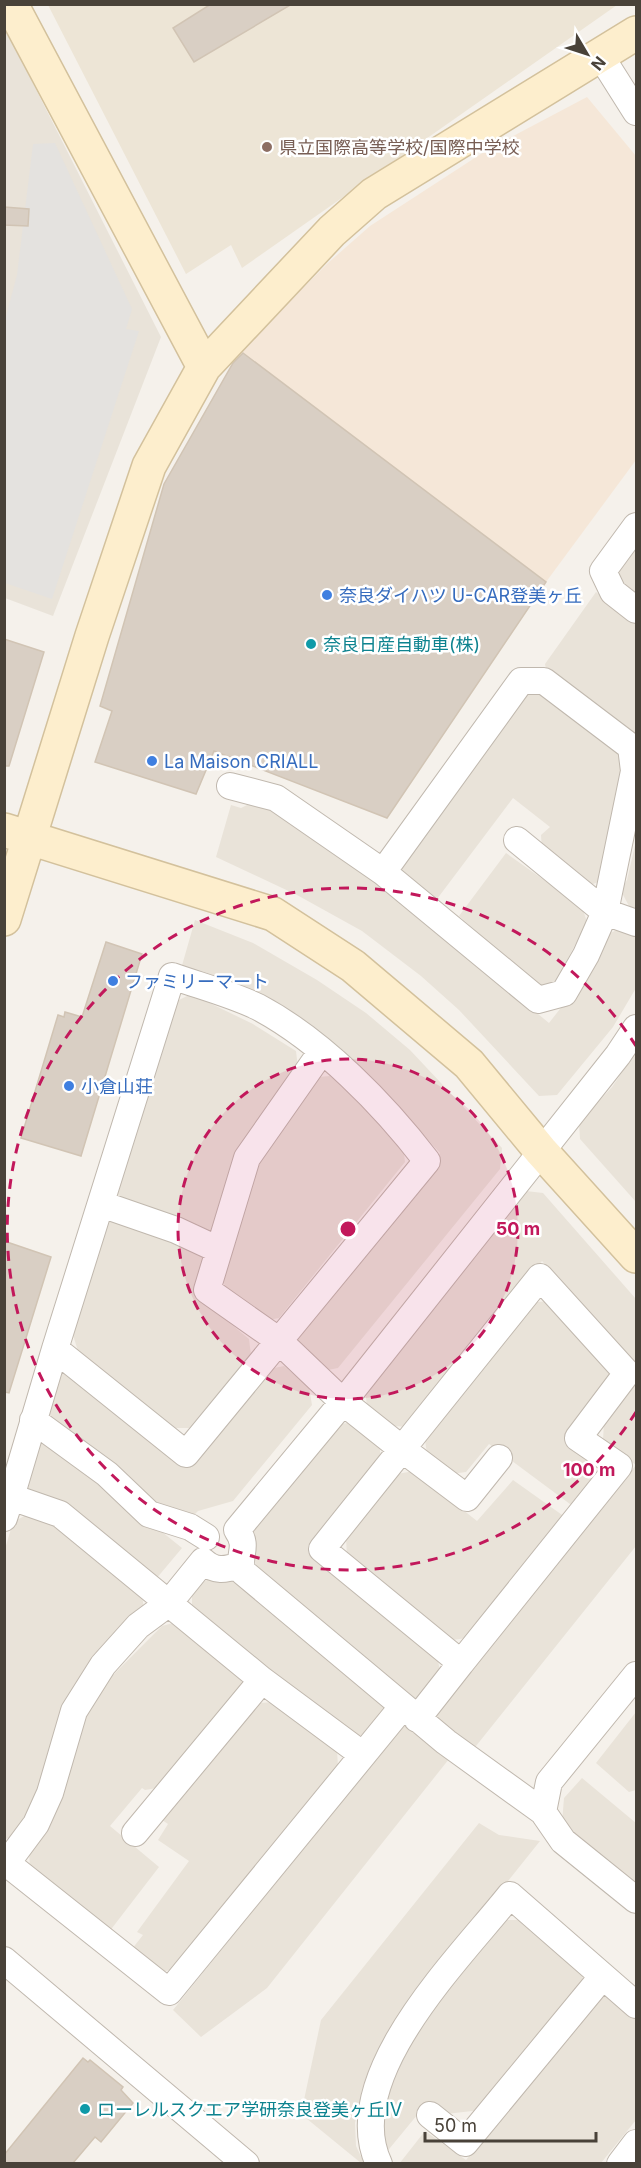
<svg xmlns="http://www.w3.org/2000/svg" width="641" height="2168" viewBox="0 0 641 2168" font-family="Inter,'Noto Sans JP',sans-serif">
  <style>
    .residential { fill: #e9e3d9 }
    .commercial { fill: #f5e7d8 }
    .education { fill: #ede5d6 }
    .parking { fill: #e4e2df }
    .building { fill: #d9cfc4; stroke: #d1c4b4; stroke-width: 1.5 }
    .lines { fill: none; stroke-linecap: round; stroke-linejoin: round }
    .street-casing { stroke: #c0b8ae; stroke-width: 28 }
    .secondary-casing { stroke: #d3c19c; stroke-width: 36 }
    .street { stroke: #fff; stroke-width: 26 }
    .secondary { stroke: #fdeecd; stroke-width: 33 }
    .ring { fill: none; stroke: #c2185b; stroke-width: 3; stroke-dasharray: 10 8 }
    .education-dot { fill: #8d6e63; stroke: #fff; stroke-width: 2 }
    .shop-dot { fill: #3f7fe0; stroke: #fff; stroke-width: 2 }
    .culture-dot { fill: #0f9aa8; stroke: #fff; stroke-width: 2 }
    .labels { text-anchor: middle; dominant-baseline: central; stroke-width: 5; stroke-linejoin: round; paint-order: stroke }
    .education-label { font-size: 18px; fill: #785e54; stroke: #fff; text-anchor: start }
    .shop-label { font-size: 18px; fill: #366cbe; stroke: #fff; text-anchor: start }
    .culture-label { font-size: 18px; fill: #0d838f; stroke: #fff; text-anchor: start }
    .centre { fill: #c2185b; stroke: #fff; stroke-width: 3 }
    .ring-label { font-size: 18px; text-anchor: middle; font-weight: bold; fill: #c2185b; stroke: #fff; stroke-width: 5; stroke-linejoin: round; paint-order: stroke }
  </style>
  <rect width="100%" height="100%" fill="#f5f1eb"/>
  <path class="residential" d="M4,26l157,311 -108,279 -48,-18z
    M636,537v61l-19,-15 -2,-18z
    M596,592l40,31v112l-90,-66 -1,-5z
    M525,690h15l81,61 6,19 -24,110 -15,6 -46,-35 -1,-16 9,-8 -37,-29 -76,101 -38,-26v-14z
    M251,803l22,7 97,66 179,147 36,-46 19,-41 17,-8 15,6v54l-23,39 -56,68 -18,1 -80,-86 -38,-34 -59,-45 -65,-36 -81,-38 15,-52 10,3z
    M636,841v68l-7,-3 -8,-15 6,-11z
    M506,853l76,54 5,15 -32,61 -17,3 -79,-70z
    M195,920l58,23 64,37 49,33 44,37 92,98 -2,21 -162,199 -15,3 -26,-21 -2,-17 145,-180 -52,-56 -207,-128z
    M191,994l62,30 43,27 2,17 -45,58 -18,34 -25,77 -98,-36 63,-199z
    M636,1052v150l-56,-63 -1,-16 33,-36z
    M330,1076l49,42 24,26 2,18 -126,156 -16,3 -36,-26 -4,-16 33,-111 62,-91z
    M526,1191l17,2 93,106v68l-94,-106 -133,166 -16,-1 -26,-20 -2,-16z
    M108,1220l99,35 -11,40 53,44 2,16 -62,73h-14l-97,-77 -6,-19z
    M551,1301l58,66v14l-43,53 29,26 2,18 -23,29 -85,-63 -23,28 -15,2 -24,-20 -2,-14 112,-138z
    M63,1365l124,102 82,-98 15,-3 25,21 3,18 -79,96 -35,10 -9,9 -27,-12 -116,-88z
    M636,1384v162l-164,205 -39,-33 203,-253 -33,-25 1,-18z
    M354,1422l25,19 2,20 -73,91 129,104 3,15 -24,33 -158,-131 -6,-27v-13l89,-109z
    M42,1435l140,113 -26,31 -90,-74 -20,-10 -22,-4z
    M414,1471l63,50 36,-41 52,37 -98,121 -15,2 -105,-84 -1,-18 51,-64z
    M30,1513l28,12 84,70 2,14 -89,129 -23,75 -18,24 -9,2v-290l8,-27z
    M235,1577l154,130 -21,27 -15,2 -161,-129v-13l11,-12 8,-4z
    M177,1622l63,52 3,14 -80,99 -18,3 -3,-2 -32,38 49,41 -50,65 -79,-64 -1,-16 59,-139 18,-31 56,-56z
    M275,1702l62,48 1,17 -162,202 -16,3 -28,-23 11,-14 -6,-3 52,-71 -31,-21 10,-16 -6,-4 97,-117z
    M636,1712v78l-7,2 -33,-29z
    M406,1721l43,38 -182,229 -66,49 -28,-27z
    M582,1778l54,45v61l-74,-61 2,-25z
    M479,1823l20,12 41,6 -150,187 -28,62 -7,33 1,23 8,17h-3l-60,-49 20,-94z
    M507,1920h12l63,49 1,15 -102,126 -35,4 -19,-11 -42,51 -4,-48 6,-21 30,-58z
    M617,1995l19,17v108l-35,43 -202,1 26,-33 41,29 134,-164z"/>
  <path class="commercial" d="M587,97l49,59v304l-90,122 -306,-231 88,-88 42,-37 117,-76z"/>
  <path class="education" d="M48,5h569l-375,263 -11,-23 -45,29z"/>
  <path class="parking" d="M55,143l77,166 -6,20 13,2 -87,268 -47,-16v-263l12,-45 16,-131z"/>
  <path class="building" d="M211,4h81l-98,58 -21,-34z
    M4,207l25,2 -1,17 -24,-1z
    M243,353l303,229 -159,236 -173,-67 -18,43 -101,-32 17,-51 -12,-5 64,-222 69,-121z
    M4,639l40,13 -35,114h-5z
    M106,942l36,12 -61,202 -60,-18 37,-123 6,2 1,-5 17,5z
    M4,1241l47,16 -42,136 -5,-1z
    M83,2058l5,4 2,-2 33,27 -2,3 12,13 -32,39 -6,-5 -22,26h-69v-8z"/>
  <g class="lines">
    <g class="street-casing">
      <path id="street" d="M600,55l36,57
        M636,526l-33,45 10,21 23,18
        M230,786l46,12 107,74 155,128 26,-7 22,-38 19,-43 29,-141 -3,-24 -87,-66h-23l-138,191
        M517,840l88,72 31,11
        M172,976c28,10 59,18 86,31 64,34 126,98 169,154l-241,293 -131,-105z
        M322,1051l-75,107 -40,132 71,50 65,62 59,47 -80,100 139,114 -44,56
        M101,1204l75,26 43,20
        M33,1420l74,54 42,40 41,13 16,10
        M11,1497l44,-148
        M4,1518l7,-21 49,17 202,166 101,75
        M461,1663l158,-197 -41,-28 49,-65 -87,-96 -138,172 65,49 32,-40
        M636,1675l-87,107 -6,30 20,29 73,59
        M543,1812l-97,-70 -203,-170c-7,-16 7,-24 -6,-42l106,-128 275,-347 18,-27
        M135,1833l127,-153
        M4,1861l165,131 234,-286
        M7,1863l29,-39 14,-31 24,-82 29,-46 35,-39 31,-23 34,-42c12,11 22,9 37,4
        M4,1960l242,204
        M430,2115l35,28 137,-166
        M379,2164c-41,-87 81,-206 131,-269l126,110
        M620,2164l16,-21"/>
    </g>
    <g class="secondary-casing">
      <path id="secondary" d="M11,4l193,363
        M4,830l269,84 80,52 116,98 72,87 95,105
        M4,919l88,-283 57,-170 55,-99 128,-136 42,-37 262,-161"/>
    </g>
    <use href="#street" class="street"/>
    <use href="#secondary" class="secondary"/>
  </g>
  <circle cx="348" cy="1229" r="170" fill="#c2185b" fill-opacity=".12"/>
  <g class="ring">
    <circle cx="348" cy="1229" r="170"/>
    <path d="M636 1412A341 341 0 1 1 636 1046"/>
  </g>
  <circle class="education-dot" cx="267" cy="147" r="6"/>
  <g class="shop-dot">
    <circle cx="327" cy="595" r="6"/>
    <circle cx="152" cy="761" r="6"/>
    <circle cx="113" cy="981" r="6"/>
    <circle cx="69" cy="1086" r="6"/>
  </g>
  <g class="culture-dot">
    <circle cx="311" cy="644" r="6"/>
    <circle cx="85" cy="2109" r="6"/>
  </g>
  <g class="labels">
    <g class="education-label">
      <text x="279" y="147">県立国際高等学校/国際中学校</text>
    </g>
    <g class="shop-label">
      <text x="339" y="595">奈良ダイハツ U-CAR登美ヶ丘</text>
      <text x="164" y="761">La Maison CRIALL</text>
      <text x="125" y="981">ファミリーマート</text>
      <text x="81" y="1086">小倉山荘</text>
    </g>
    <g class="culture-label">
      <text x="323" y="644">奈良日産自動車(株)</text>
      <text x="97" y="2109">ローレルスクエア学研奈良登美ヶ丘Ⅳ</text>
    </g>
  </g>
  <circle cx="348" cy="1229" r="9" class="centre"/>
  <g class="ring-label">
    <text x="518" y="1235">50 m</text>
    <text x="589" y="1476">100 m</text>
  </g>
  <rect width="641" height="2168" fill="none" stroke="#494239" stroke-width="12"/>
  <g transform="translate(587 54) rotate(129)" stroke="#ffffff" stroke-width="4.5" paint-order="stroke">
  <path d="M0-4.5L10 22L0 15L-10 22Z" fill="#494239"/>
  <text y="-9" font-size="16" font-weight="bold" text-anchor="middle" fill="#494239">N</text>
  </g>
  <path d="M425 2132v9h171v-9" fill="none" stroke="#494239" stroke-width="3"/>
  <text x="434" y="2132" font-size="18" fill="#494239" stroke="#ffffff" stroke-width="4.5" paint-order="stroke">50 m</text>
</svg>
